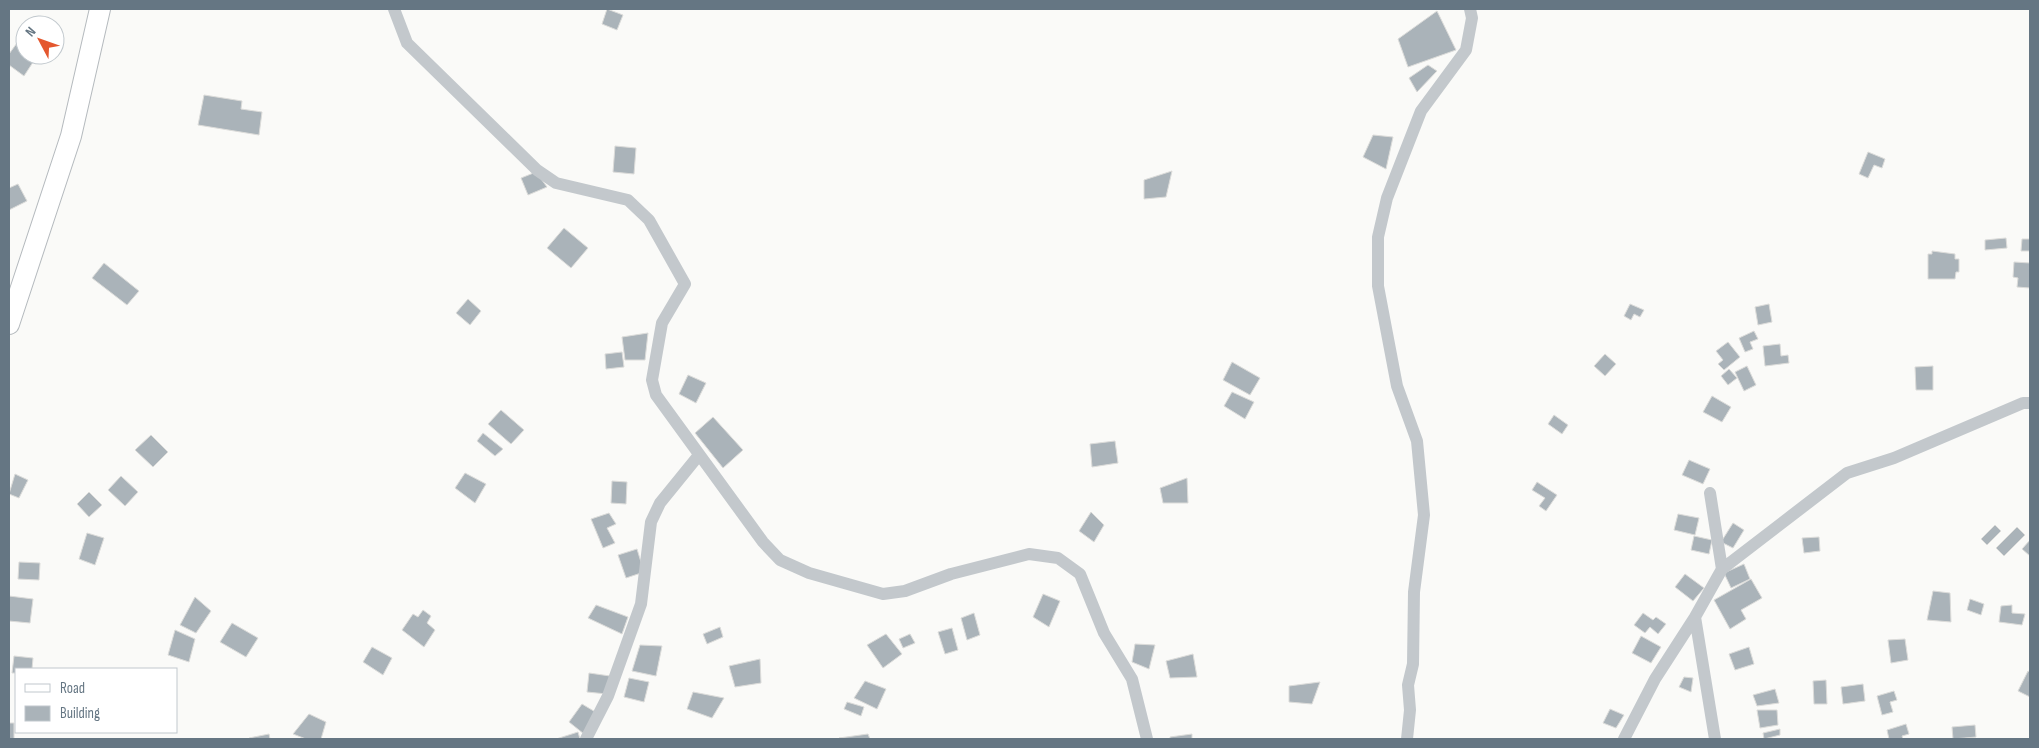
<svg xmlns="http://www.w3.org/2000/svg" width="2039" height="748" viewBox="0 0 2039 748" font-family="'Sofia Sans Condensed',sans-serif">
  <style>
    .building { fill: #aab3b9; stroke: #dcdcda }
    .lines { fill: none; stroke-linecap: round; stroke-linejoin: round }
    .primary-casing { stroke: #b5babe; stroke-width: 22 }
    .street { stroke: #c3c8cc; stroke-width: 12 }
    .primary { stroke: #fff; stroke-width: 20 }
  </style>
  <rect width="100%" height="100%" fill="#fafaf8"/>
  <path class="building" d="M607,9l16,6 -6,15 -15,-6z
    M1437,11l19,39 -48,17 -10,-28z
    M17,43l8,5v7l12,1 -13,20 -15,-11v-11z
    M1428,65l9,6 -20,21 -8,-14z
    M204,95l38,6 -1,8 21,3 -3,23 -61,-10z
    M1373,135l20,2 -7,32 -23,-12z
    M615,146l21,2 -2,26 -21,-2z
    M1868,152l17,7 -3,9 -8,-3 -6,13 -9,-4z
    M1172,171l-6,26 -22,2v-19z
    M536,172l11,15 -19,8 -7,-17z
    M18,184l9,17 -18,9v-22z
    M564,228l24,20 -17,20 -24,-20z
    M2006,238l1,10 -22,2v-10z
    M2022,239h8v12h-9z
    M1932,251l23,3v5h4v13h-3l-1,7h-27v-25h4z
    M2014,262l16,1v25l-13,-1 1,-9 -5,-1z
    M104,263l35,28 -12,14 -35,-27z
    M468,299l13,12 -11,14 -14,-12z
    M1630,304l14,6 -4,7 -6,-3 -3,6 -7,-4z
    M1769,304l3,18 -14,3 -3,-18z
    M1754,331l4,8 -8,3 3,7 -8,3 -6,-14z
    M648,333l-3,27h-20l-3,-23z
    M1728,342l12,15 -16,13 -6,-6 5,-4 -7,-9z
    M1780,344l1,12 7,-1 1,8 -24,3 -2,-20z
    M622,352l2,15 -18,2 -1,-15z
    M1605,354l11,10 -11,12 -11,-10z
    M1232,362l28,16 -10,17 -27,-15z
    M1747,366l9,19 -12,6 -9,-19z
    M1933,366v24h-17l-1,-23z
    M1729,369l8,9 -9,7 -7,-9z
    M688,375l18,8 -10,20 -17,-9z
    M1232,392l22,10 -9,17 -21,-13z
    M1712,396l19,11 -9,15 -19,-10z
    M501,410l23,20 -13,14 -23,-20z
    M1554,415l14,10 -6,9 -14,-10z
    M713,417l30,33 -20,18 -28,-35z
    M483,433l20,16 -8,7 -18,-15z
    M151,435l17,17 -15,15 -18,-17z
    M1115,441l3,22 -26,4 -2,-23z
    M1689,460l21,9 -7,15 -21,-9z
    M465,473l21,11 -11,19 -20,-15z
    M15,474l13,6 -9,18 -10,-4z
    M121,476l17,16 -13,14 -17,-16z
    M1187,478l1,25h-25l-3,-15z
    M612,481l15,1 -1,22 -15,-1z
    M1537,482l20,13 -11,16 -7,-5 6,-8 -13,-8z
    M89,492l13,13 -13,12 -12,-13z
    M1091,512l13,13 -10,17 -15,-11z
    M609,513l7,11 -9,4 8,15 -12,5 -12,-29z
    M1678,514l21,4 -4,17 -21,-5z
    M1733,523l11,7 -11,18 -12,-6z
    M1995,525l6,6 -14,14 -6,-6z
    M2017,527l8,8 -21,21 -8,-8z
    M87,533l17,5 -9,27 -16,-6z
    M1694,536l18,4 -3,14 -18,-4z
    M1819,537l1,14 -16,2 -2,-15z
    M2030,540v16l-8,-7z
    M637,549l7,23 -18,6 -8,-23z
    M19,562l21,1 -1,17 -21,-1z
    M1744,564l6,15 -19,9 -7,-15z
    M1685,574l19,14 -11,13 -18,-14z
    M1751,579l11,19 -21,12 5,9 -16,10 -16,-29z
    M1933,591l17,2 1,29 -24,-2z
    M1043,594l17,7 -11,26 -16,-10z
    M9,596l24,3 -3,24 -21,-2z
    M195,597l16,14 -15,22 -16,-8z
    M1970,599l14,5 -3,11 -14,-5z
    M596,605l32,12 -6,17 -34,-16z
    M2012,605v8l13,1 -3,11 -23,-3 2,-16z
    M423,610l8,6 -4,7 8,7 -11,17 -22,-17 11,-16 5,3z
    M974,613l6,22 -13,5 -6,-22z
    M1643,613l10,7 3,-3 10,7 -8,10 -8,-7 -5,6 -11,-8z
    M232,623l26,15 -12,19 -26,-15z
    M720,627l3,10 -16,7 -4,-10z
    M952,628l6,22 -13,4 -7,-22z
    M175,630l20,9 -6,23 -21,-7z
    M886,634l16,20 -19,14 -16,-23z
    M910,634l5,9 -12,5 -4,-9z
    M1641,636l20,11 -10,16 -19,-10z
    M1905,639l3,21 -17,3 -3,-23z
    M1135,644l20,1 -6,24 -17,-7z
    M640,645l22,1 -6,30 -24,-5z
    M372,647l20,11 -9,17 -20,-13z
    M1749,647l5,17 -19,6 -6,-16z
    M1193,654l4,23 -27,1 -4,-17z
    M14,656l19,2 -1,11h-16v4h-4z
    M760,659l1,24 -26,4 -6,-21z
    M2028,671l2,1v25l-12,-6z
    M589,673l21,3 -3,18 -20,-2z
    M1684,677l9,1 -2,14 -12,-5z
    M629,678l20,4 -5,20 -20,-5z
    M1826,680l1,24h-13l-1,-23z
    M865,681l21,8 -9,20 -23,-11z
    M1320,682l-8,22 -23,-2v-16z
    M1863,684l2,17 -22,3 -2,-17z
    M1775,689l4,14 -22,3 -4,-11z
    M1894,691l3,9 -7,2 3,10 -11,3 -5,-19z
    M693,692l31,6 -12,20 -25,-9z
    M847,702l17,5 -3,9 -17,-7z
    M582,704l15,9 -13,21 -15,-12z
    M1610,709l14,6 -8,13 -13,-5z
    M1757,710h20l1,15 -18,3z
    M309,714l17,8 -5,17h-15l-13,-5z
    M9,723h5v16h-5z
    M1906,724l3,10 -7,2 1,3h-14l-2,-9z
    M1975,725l1,12 -23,2 -1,-12z
    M1780,729v6l-16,4 -1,-6z
    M578,732l2,7h-24z
    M269,734l1,5h-20l-1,-1z
    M868,734l2,5 -31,-1z
    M1192,734v5h-22v-2z"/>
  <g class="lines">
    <g class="primary-casing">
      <path id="primary" d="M9,324l62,-188 29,-127"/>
    </g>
    <path class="street" d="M394,9l13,34 130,127 19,13 72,17 21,20 36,64 -23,39 -10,57 4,15 107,147 17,18 29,13 74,21 22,-3 46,-17 78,-20 29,4 22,16 24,59 28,46 15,60
      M1710,493l12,76
      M1695,617l20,122
      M586,739l22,-43 33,-92 10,-82 9,-19 39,-48
      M1407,739l3,-29 -2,-25 5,-21 1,-72 10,-77 -7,-74 -20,-55 -19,-100v-49l9,-39 34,-87 45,-61 6,-32 -2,-9
      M1624,739l31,-60 40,-62 27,-48 125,-96 47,-15 129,-55h7"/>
    <use href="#primary" class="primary"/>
  </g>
  <rect width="2039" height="748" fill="none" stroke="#657683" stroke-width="20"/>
  <rect x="15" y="668" width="162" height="65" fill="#ffffff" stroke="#c1c8cd"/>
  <rect x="25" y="684" width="25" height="8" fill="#ffffff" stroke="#c1c8cd"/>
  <text x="60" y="693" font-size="15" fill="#657683">Road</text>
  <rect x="25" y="706" width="25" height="15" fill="#aab3b9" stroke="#c1c8cd"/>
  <text x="60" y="718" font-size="15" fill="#657683">Building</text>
  <g transform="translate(40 40) rotate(311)"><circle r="24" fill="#ffffff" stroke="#c1c8cd"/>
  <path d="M0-4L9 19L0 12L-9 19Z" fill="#e4572e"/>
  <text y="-8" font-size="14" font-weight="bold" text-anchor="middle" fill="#657683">N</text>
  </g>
</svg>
